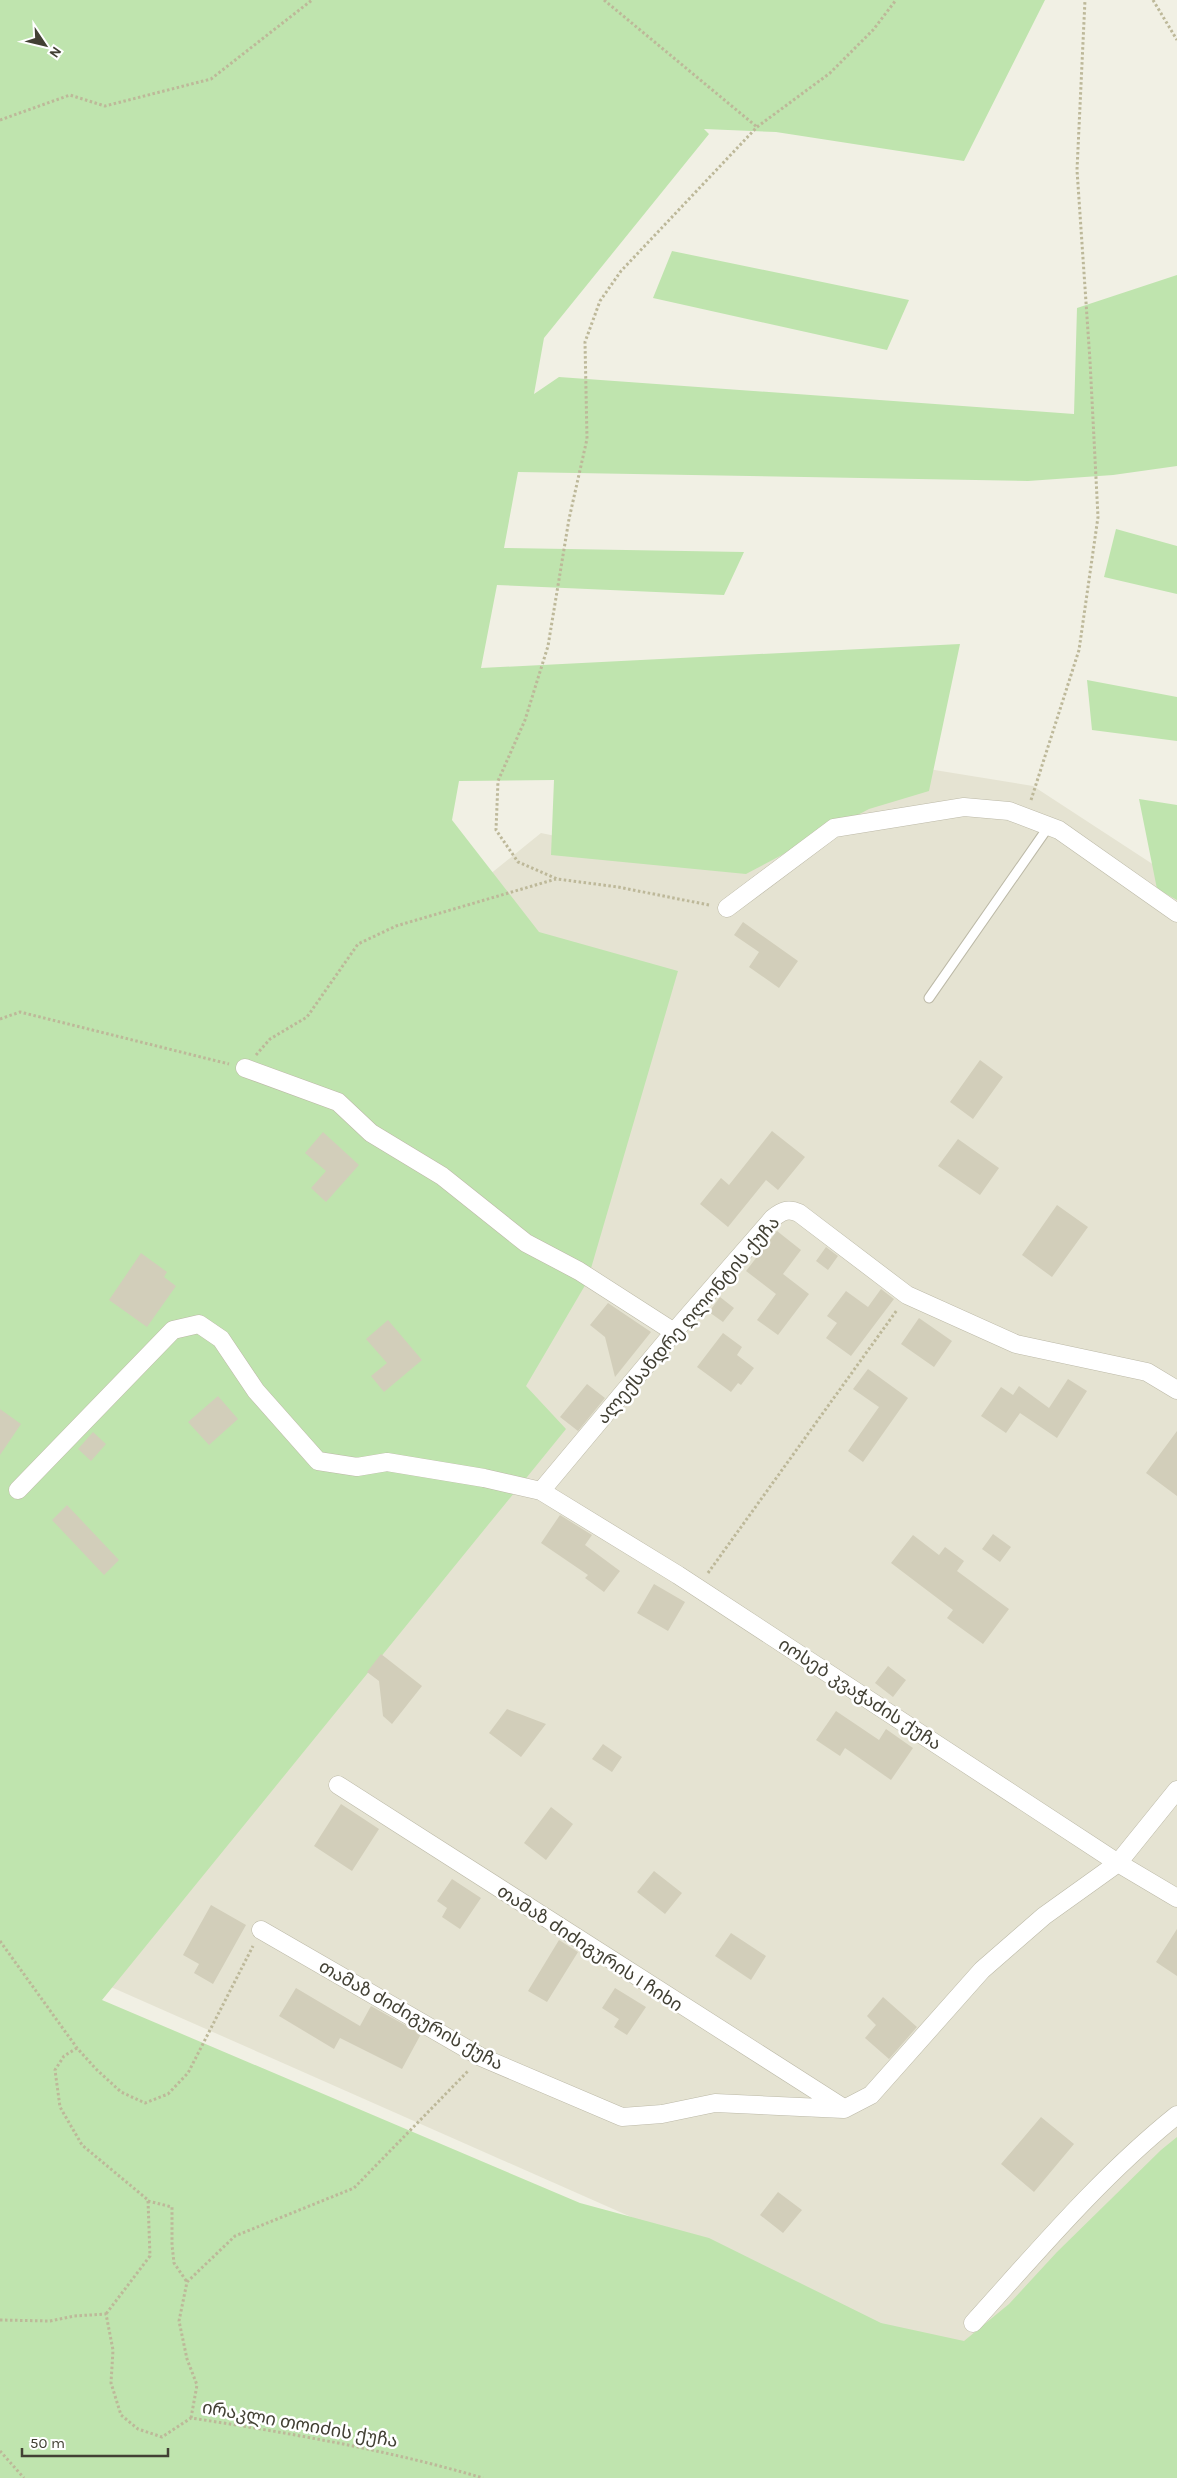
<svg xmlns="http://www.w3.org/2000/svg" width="1177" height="2478" viewBox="0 0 1177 2478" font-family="Karla,'Noto Sans Georgian',sans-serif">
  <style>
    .residential { fill: #e5e3d2 }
    .green { fill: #bfe4ae }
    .building { fill: #d2ceba }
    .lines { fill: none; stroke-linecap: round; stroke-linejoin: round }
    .lane-casing { stroke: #bcb9a7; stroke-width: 11 }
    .street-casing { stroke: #bcb9a7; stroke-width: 19 }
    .path { stroke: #bdb899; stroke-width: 3; stroke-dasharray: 2.5 2.5; stroke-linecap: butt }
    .lane { stroke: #fff; stroke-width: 9 }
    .street { stroke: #fff; stroke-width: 18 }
    .labels { text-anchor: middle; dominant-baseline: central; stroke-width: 5; stroke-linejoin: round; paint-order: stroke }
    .street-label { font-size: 18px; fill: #424034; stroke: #fff }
  </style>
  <rect width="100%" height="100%" fill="#f1f0e4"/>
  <path class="residential" d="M879,761l154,25 144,94v1522l-220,-41 -855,-378 -102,-369v-290l137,-164 404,-327 187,39z"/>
  <path class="green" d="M0,0h1045l-81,161 -188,-29 -72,-3 5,5 -165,204 -10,56 25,-17 515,37 3,-106 100,-33v191l-64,9 -85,6 -510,-9 -14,76 240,4 -20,43 -227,-10 -16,83 479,-24 -31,147 -60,18 -123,65 -195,-19 3,-75 -95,1 -7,39 87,112 139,39 -91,311 -61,104 40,43 -464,571 478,203 129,35 172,85 83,18 45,-37 48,-52 104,-102 16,-13v341h-1177z
    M672,251l237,49 -22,50 -234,-52z
    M1116,529l61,17v48l-73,-17z
    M1087,680l90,17v44l-85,-11z
    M1139,799l38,6v95l-20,-11z"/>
  <path class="building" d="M743,922l55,39 -19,27 -30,-21 10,-15 -25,-17z
    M980,1060l23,17 -30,42 -23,-17z
    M772,1131l33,26 -27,33 -12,-10 -38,47 -28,-23 21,-26 8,7z
    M323,1132l36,33 -33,37 -15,-14 15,-17 -21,-18z
    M958,1139l41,29 -19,27 -42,-29z
    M1057,1205l31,22 -36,50 -30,-22z
    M777,1231l24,19 -18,24 26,20 -31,41 -21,-15 19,-26 -30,-23z
    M826,1247l12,9 -10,14 -12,-9z
    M141,1253l26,19 -3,5 12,9 -29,41 -38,-27z
    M881,1289l13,10 -43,57 -25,-18 11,-15 -10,-7 19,-25 22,16z
    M720,1297l14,11 -11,14 -14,-10z
    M608,1303l43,29 -36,45 -10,-40 -15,-12z
    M919,1318l33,23 -18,26 -33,-23z
    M388,1320l34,40 -38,32 -13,-16 16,-13 -21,-24z
    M723,1333l19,14 -5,8 17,13 -13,17 -3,-2 -7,9 -34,-25z
    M868,1369l40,29 -45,64 -15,-11 31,-44 -26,-18z
    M1068,1379l19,12 -30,47 -37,-25 -14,20 -25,-17 20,-29 12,8 6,-9 30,22z
    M587,1384l18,14 -27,33 -18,-14z
    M218,1396l20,23 -29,26 -21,-23z
    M0,1409l21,15 -21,31z
    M1177,1431v65l-31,-23z
    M93,1432l13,12 -15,17 -13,-12z
    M67,1505l52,55 -15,15 -52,-55z
    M560,1515l32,20 -7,10 35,26 -16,21 -19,-14 3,-3 -47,-32z
    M993,1534l18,13 -11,15 -18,-13z
    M913,1535l26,20 6,-8 19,14 -7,10 52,38 -26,35 -36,-26 6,-8 -62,-47z
    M654,1584l31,18 -17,29 -31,-18z
    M381,1654l41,32 -30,38 -9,-8 -4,-35 -12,-9z
    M888,1666l18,14 -13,17 -18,-14z
    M507,1709l39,15 -25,33 -32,-24z
    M836,1711l43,29 7,-11 27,19 -22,32 -46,-32 -5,8 -24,-16z
    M603,1744l19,13 -10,15 -20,-13z
    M341,1804l38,25 -27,42 -38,-25z
    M551,1807l22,17 -27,36 -22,-17z
    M654,1871l28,22 -17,21 -28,-22z
    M452,1879l29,19 -21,31 -18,-12 5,-9 -10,-7z
    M211,1905l35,20 -33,59 -19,-11 5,-9 -16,-9z
    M1177,1929v47l-21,-14z
    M731,1933l35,23 -15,24 -36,-24z
    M559,1940l19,12 -31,50 -19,-11z
    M296,1988l64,38 11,-20 50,28 -19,35 -62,-31 -6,11 -55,-33z
    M615,1988l31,19 -19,28 -13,-8 5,-8 -17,-11z
    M883,1997l34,30 -28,32 -24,-21 11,-13 -9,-9z
    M1041,2117l33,27 -40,48 -33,-28z
    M778,2192l24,18 -19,23 -23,-18z"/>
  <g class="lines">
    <g class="lane-casing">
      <path id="lane" d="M929,998l120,-172"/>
    </g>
    <g class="street-casing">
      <path id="street" d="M727,908l107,-80 130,-21 45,4 50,19 118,83
        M245,1068l93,34 33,31 71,43 84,67 53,28 95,61
        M18,1490l155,-160 26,-6 22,15 35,52 62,70 39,6 30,-5 97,16 57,13 137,84 440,288 59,35
        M541,1491l133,-159 99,-114c9,-7 15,-10 26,-5l108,82 109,49 131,28 30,18
        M338,1785l504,322
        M261,1930l220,127 141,60 40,-3 53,-11 129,6 27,-14 111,-125 62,-54 74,-53 59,-73
        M973,2323c65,-72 129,-148 204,-208"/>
    </g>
    <path class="path" d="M604,0l153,127
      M1153,0l24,40
      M0,120l70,-25 35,11 106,-27 101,-79
      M1031,800l48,-150 19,-133 -8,-156 -13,-191 8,-170
      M709,905l-91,-18 -61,-8 -39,-17 -22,-32 2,-49 27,-61 23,-74 21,-127 18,-80 -2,-97 15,-41 21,-30 136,-144 73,-54 43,-43 23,-30
      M0,1019l20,-7 209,52
      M256,1055l14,-16 37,-22 51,-73 38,-18 160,-47
      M708,1573l189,-263
      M0,1941l77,107 19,21 25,23 24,11 23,-9 20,-21 65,-127
      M77,2048l-13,8 -9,14 5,37 22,38 66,55 2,56 -44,58
      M148,2201l24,6v38l2,18 13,19
      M0,2320l50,1 24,-5 32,-2 7,36 -2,33 10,32 17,14 24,8 29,-19c99,15 197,32 292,60
      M191,2418l6,-33 -10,-26 -8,-38 8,-39 48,-46 119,-48 114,-117
      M0,2451l24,27"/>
    <use href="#lane" class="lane"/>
    <use href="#street" class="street"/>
  </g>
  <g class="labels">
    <g class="street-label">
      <text transform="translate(688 1320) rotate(-49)">ალექსანდრე ღლონტის ქუჩა</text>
      <text transform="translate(860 1694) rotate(33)">იოსებ კვაჭაძის ქუჩა</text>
      <text transform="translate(590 1948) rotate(33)">თამაზ ძიძიგურის I ჩიხი</text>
      <text transform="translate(411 2015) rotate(29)">თამაზ ძიძიგურის ქუჩა</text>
      <text transform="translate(300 2424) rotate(10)">ირაკლი თოიძის ქუჩა</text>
    </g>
  </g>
  <g transform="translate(45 45) rotate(125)" stroke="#ffffff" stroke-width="4" paint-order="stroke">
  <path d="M0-4L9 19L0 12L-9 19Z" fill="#424034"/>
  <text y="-8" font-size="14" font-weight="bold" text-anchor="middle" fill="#424034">N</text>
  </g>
  <path d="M22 2448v8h146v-8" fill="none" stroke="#424034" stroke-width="2.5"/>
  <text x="30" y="2448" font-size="15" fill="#424034" stroke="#ffffff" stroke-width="4" paint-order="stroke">50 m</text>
</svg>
